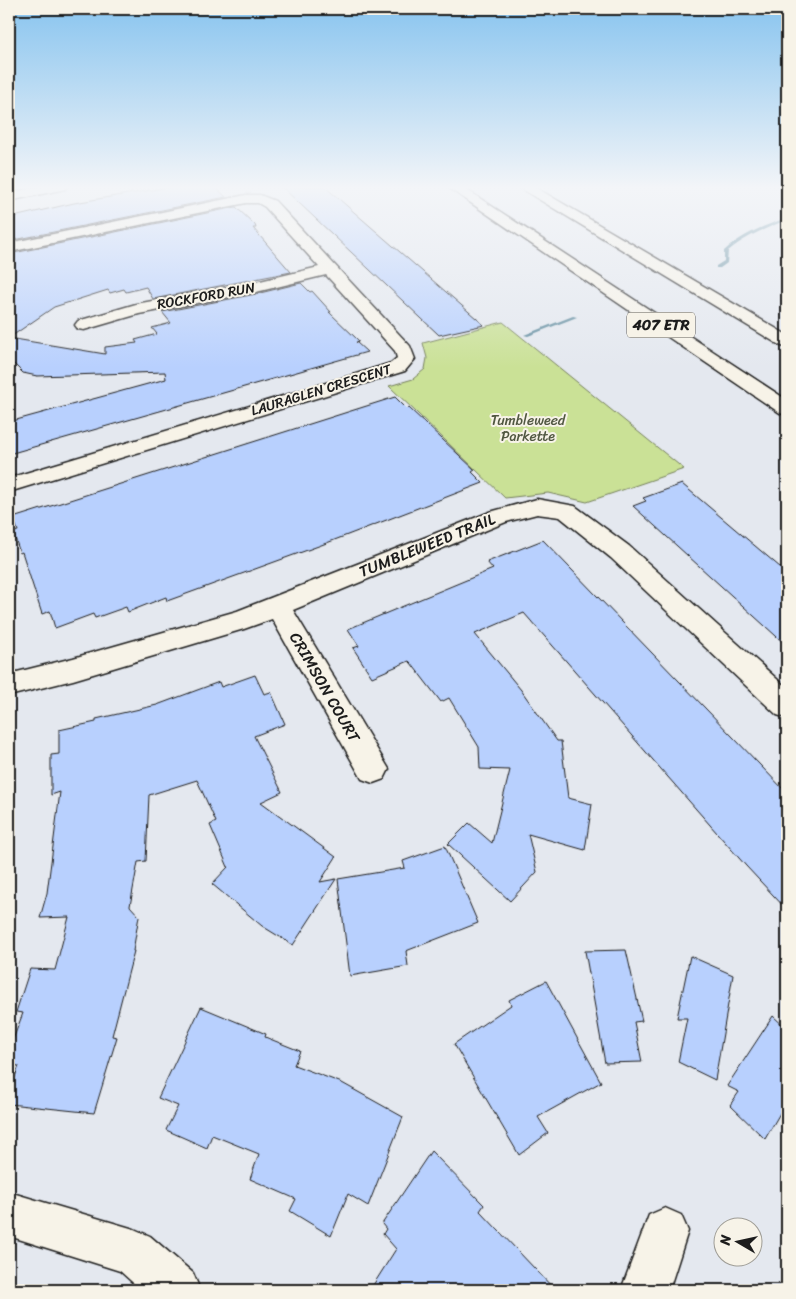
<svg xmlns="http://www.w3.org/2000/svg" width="796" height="1299" viewBox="0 0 796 1299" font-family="Sriracha,sans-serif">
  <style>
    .green { fill: #cae196; stroke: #737e59 }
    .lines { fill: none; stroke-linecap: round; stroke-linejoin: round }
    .stream { fill: #668fa1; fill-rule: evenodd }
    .building { fill: #b8d0fe; stroke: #1c1c1c }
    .street-casing { stroke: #1c1c1c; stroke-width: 3 }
    .secondary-casing { stroke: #1c1c1c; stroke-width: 3 }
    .highway-casing { stroke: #1c1c1c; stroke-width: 3 }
    .street { fill: #f7f3e8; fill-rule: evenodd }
    .secondary { fill: #f7f3e8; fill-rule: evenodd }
    .highway { fill: #f7f3e8; fill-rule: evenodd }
    .labels { text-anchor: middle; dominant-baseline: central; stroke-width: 4; stroke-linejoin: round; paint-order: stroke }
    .far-street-label { font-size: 14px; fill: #1c1c1c; stroke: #f7f3e8 }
    .far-park-label { font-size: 14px; fill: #505741; stroke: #f7f3e8 }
    .shield { fill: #f7f3e8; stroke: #5e5c59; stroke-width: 1 }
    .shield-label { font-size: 15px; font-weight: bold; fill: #1c1c1c }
    .street-label { font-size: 16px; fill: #1c1c1c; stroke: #f7f3e8 }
  </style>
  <rect width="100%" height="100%" fill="#e4e8ef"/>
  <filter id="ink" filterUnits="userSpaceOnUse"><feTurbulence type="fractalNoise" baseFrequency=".02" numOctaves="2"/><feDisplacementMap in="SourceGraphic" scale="10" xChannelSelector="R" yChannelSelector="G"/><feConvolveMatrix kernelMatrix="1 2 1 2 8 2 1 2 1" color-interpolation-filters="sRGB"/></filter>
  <g filter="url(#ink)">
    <path class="green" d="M503,322l181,147 -97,33 -39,-9 -43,5 -116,-112 24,-7 12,-10 2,-11 -4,-15z"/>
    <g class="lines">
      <path class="stream" d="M787,218v2c-21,8 -42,17 -59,31l-1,12 -7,5h-4v-2l8,-5v-10c17,-16 41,-26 63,-33z
        M573,316l4,1 -49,19 -4,-1z"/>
    </g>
    <path class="building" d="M175,186h39l12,11 -217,44v-23l65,-15z
      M281,186h43l160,139 -45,10z
      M236,207l19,18 1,3h-3l38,44 -138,27 -7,-12 -20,5 -2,-3 -14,4 -2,-3 -54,17 -45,31v-84z
      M301,283l9,9 2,-1 19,21h-2l30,29 -3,1 11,10 -358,102v-32l157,-43 -1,-7 -128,4 -14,-3 -14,-14v-21l96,16v-7l32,-4 -2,-3 22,-6 -5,-6 19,-5 -9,-11 94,-18z
      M395,397l12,12 2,-1 66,62 -3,2 11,11 -159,61 -157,57 -1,-4 -38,15 -2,-5 -31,11 -2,-4 -38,14 -5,-17 -8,3 -20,-62 -2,1 -7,-21 5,-1 -5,-13z
      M682,484l105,89v73l-154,-140 13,-5 -3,-3z
      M543,540l244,253v117l-41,-44 -222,-253 -49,21 46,56 36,51h4l7,57 24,6 -7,46 -57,-16 9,38 -27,29 -62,-57 21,-21 23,20 18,-73 -30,-1 -1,-22 -30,-49 -8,4 -30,-39 -2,-2 -37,16 -19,-29 6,-2 -11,-17 145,-60 -6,-7z
      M255,675l9,19 7,-2 14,32 -31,12 28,56 -21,10 75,55 -16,25 16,-3 -43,66 -31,-19 -50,-42 16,-17 -18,-42 6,-3 -19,-42 -48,15 -3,66 -8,1 -8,44 9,10 -6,35h1l-22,85 5,1 -23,76 -85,-9v-11l10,-27 -10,-1v-15l14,-37 -7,-1 14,-43 25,1 14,-53 -29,1 7,-25 13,-101 -9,3v-40l8,-1v-24l37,-8v-3l61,-14 62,-23 2,5z
      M445,846l33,77 -72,28 2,15 -58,10 -12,-97 67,-11 -2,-7z
      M626,950l16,71 -8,1 8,40 -37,1 -20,-112z
      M690,956l43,19 -18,105 -37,-18 9,-44h-10z
      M546,981l55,101 -63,35 10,16 -29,22 -65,-111 57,-39 -2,-5z
      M201,1007l65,27 -1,3 35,14 -6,14 48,18 61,34 -35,89 -20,-12 -17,42 -41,-25 6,-12 -46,-20 9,-25 -47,-19 -5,13 -41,-18 12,-24 -20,-8z
      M773,1016l14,13v72l-22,38 -35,-34 9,-13 -12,-6z
      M431,1151l53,54 -4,6 75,79h-185l26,-41 -13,-15 3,-5 -4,-5z"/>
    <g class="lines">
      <g class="street-casing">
        <path id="street" d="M246,195h14l15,6 135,145 5,13 -10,12 -396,121v-14l344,-103 38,-12 6,-5 -2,-7 -69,-76 -70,17 -117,22 -55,16 -6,-1 -3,-4 3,-4 58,-17 120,-22 63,-15 -54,-60 -7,-4h-12l-237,49v-9z
          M537,499l38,7 54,40 158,142v30l-10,-3 -166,-157 -51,-41 -23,-3 -31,8 -213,88 96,159 -5,10 -11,4 -11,-4 -90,-160 -28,10 -171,51 -64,16v-22l64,-16 164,-47 253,-99z
          M9,1192l125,37 16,7 43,37 7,17h-59l-21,-19 -111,-35z
          M665,1208l16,7 7,16 -19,59h-48l28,-75z"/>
      </g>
      <g class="secondary-casing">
        <path id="secondary" d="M43,186h24l-2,3 -56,12v-8z"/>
      </g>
      <g class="highway-casing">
        <path id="highway" d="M446,186h15l326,214v15l-7,-2z
          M517,186h16l254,149v12l-6,-1z"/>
      </g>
      <use href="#street" class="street"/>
      <use href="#secondary" class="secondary"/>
      <use href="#highway" class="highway"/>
    </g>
  </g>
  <linearGradient id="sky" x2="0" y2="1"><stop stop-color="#88c4ef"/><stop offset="0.51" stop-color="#f3f5f8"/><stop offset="1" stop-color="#f3f5f8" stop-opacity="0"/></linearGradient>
  <rect width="796" height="368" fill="url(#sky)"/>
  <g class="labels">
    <g class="far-street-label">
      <text transform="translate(206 296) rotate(-10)">ROCKFORD RUN</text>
      <text transform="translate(321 390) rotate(-17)">LAURAGLEN CRESCENT</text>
    </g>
    <g class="far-park-label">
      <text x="528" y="420">Tumbleweed<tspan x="528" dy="16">Parkette</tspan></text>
    </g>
    <rect class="shield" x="627" y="312.5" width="68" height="25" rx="4"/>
    <g class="shield-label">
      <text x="661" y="325">407 ETR</text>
    </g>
    <g class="street-label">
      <text transform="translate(427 545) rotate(-22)">TUMBLEWEED TRAIL</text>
      <text transform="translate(325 687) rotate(60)">CRIMSON COURT</text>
    </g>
  </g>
  <rect width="796" height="1299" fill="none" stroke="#f7f3e8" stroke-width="30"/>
  <rect x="15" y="15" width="766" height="1269" fill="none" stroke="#1c1c1c" stroke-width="2" filter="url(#ink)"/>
  <g transform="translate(738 1242) rotate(279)"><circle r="24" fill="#f7f3e8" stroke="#9f9d96"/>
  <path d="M0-4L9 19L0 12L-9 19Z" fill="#1c1c1c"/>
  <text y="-8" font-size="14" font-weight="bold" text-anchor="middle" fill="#1c1c1c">N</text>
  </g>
</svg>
